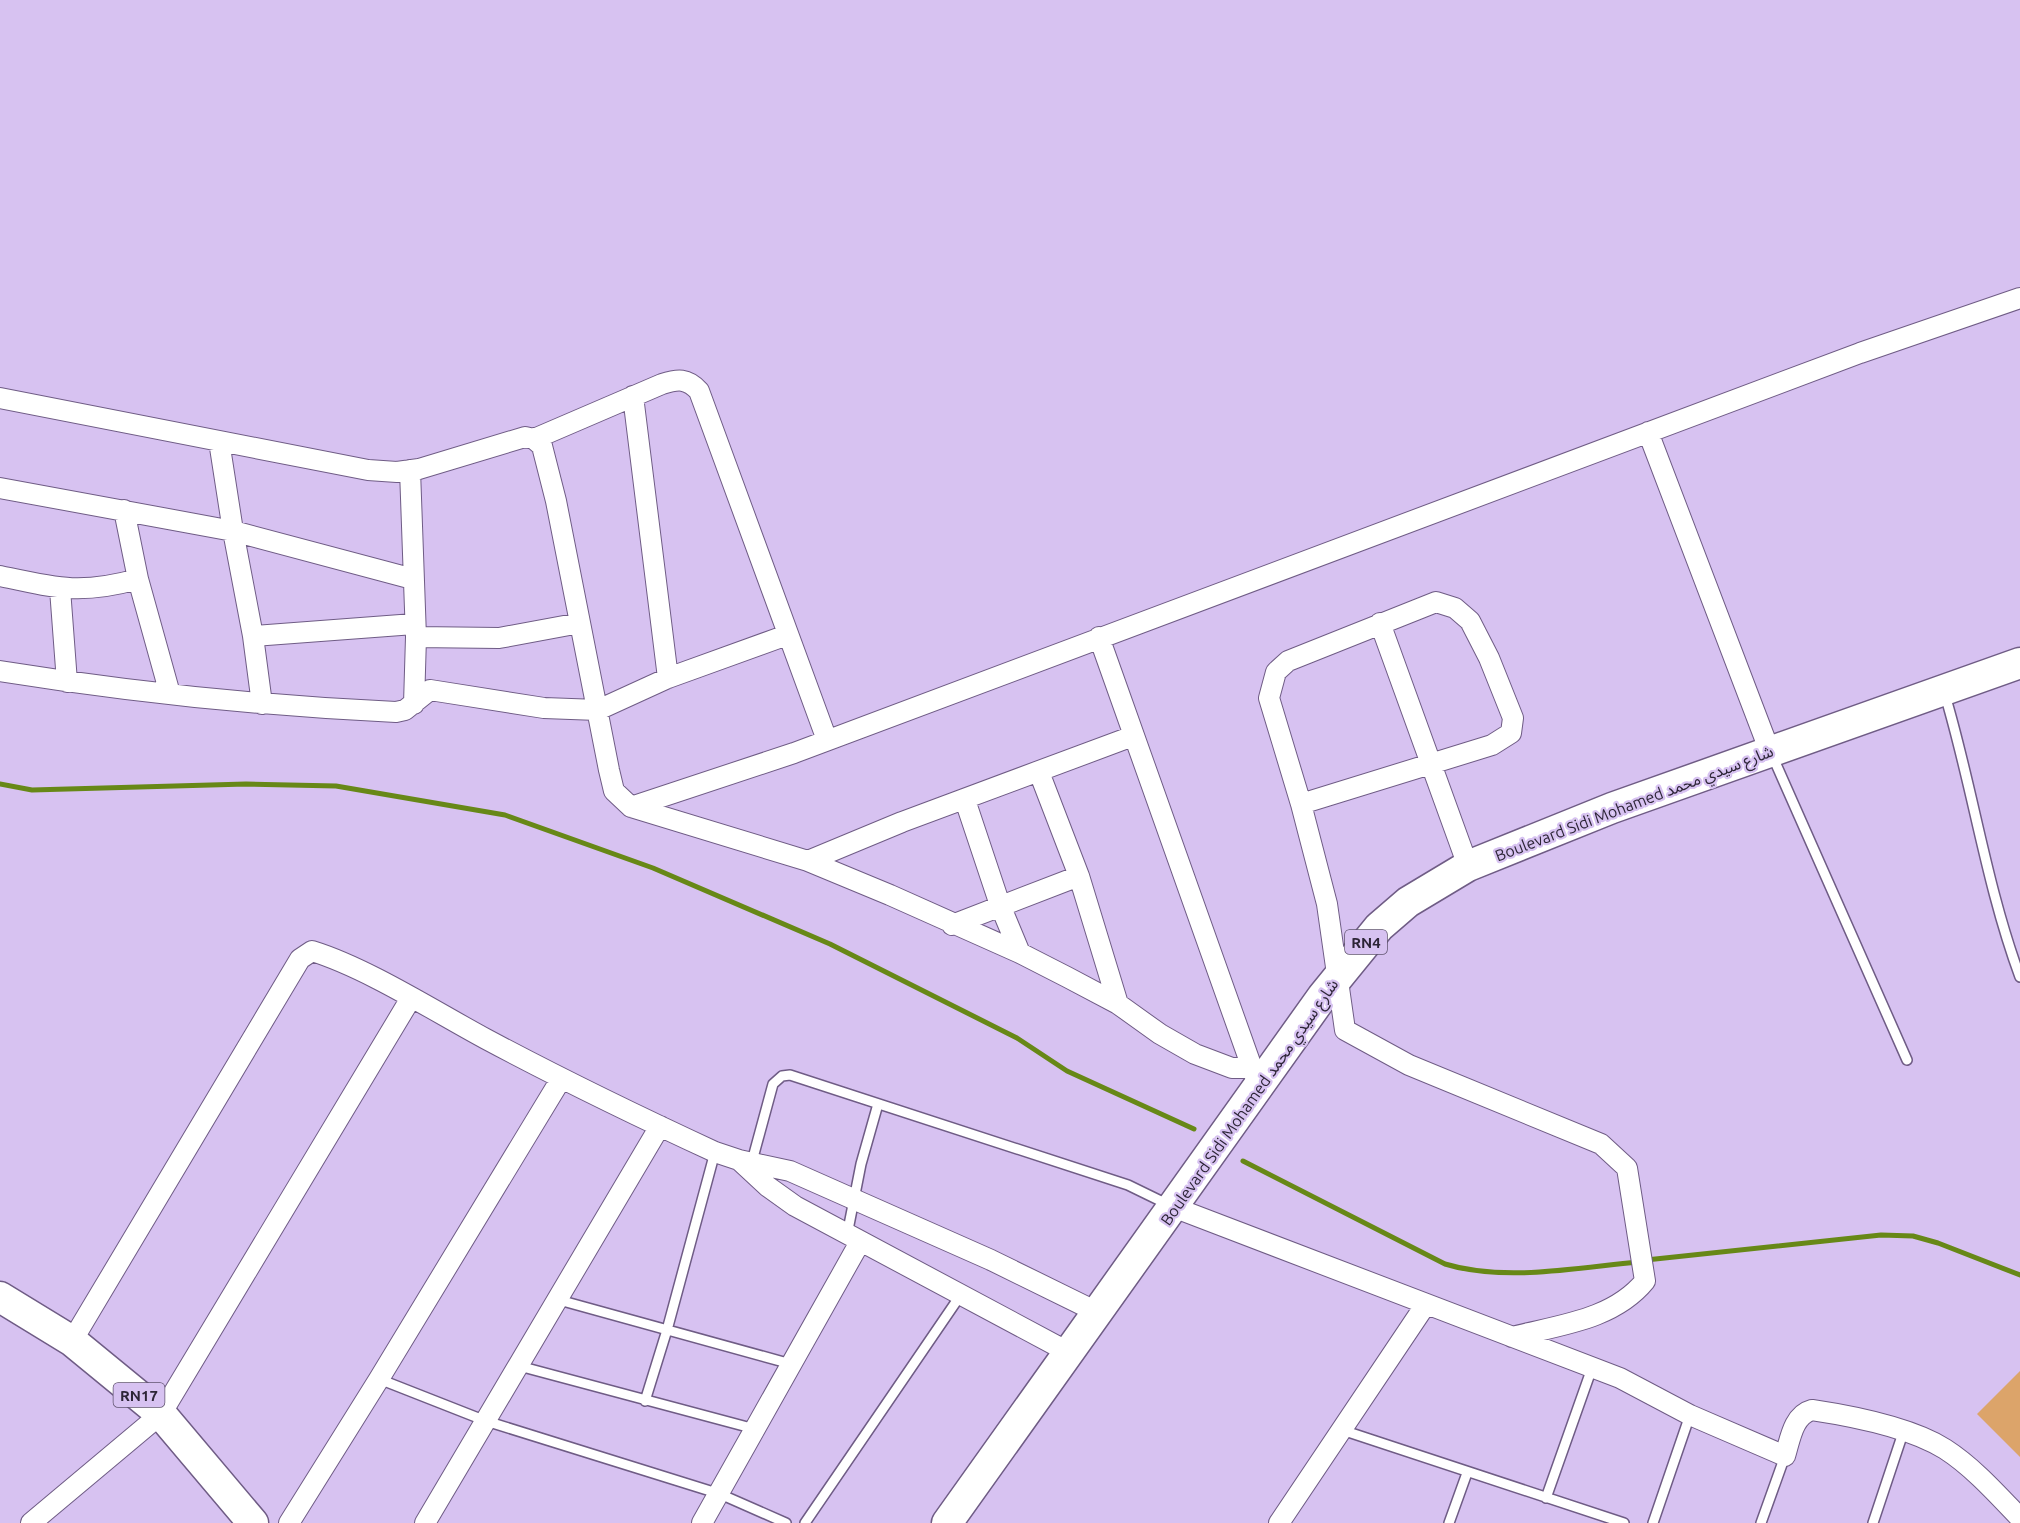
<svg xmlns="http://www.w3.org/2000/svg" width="2020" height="1523" viewBox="0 0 2020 1523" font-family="Ubuntu,'Noto Sans Arabic',sans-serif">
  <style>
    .green { fill: #dca46a }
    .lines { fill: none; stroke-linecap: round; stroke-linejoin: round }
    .stream { stroke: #678817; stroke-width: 5 }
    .service-casing { stroke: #6f5c85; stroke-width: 12 }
    .minor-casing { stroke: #6f5c85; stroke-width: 22 }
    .primary-casing { stroke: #6f5c85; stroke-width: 33 }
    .service { stroke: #fff; stroke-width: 9 }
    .minor { stroke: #fff; stroke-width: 20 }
    .primary { stroke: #fff; stroke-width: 30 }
    .labels { text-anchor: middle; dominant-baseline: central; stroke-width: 4.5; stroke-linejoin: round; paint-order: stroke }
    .shield { fill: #d7c2f1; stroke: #60546f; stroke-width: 1.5 }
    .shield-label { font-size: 15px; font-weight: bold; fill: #2d2537 }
    .street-label { font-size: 16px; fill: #2d2537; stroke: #d7c2f1 }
  </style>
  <rect width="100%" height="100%" fill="#d7c2f1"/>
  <path class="green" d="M2020,1371v86l-43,-43z"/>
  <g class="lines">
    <path class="stream" d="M0,784l32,6 214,-6 90,2 169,29 148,53 177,76 187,94 50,33 127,58
      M1243,1161l202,103c59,18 131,4 192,-2
      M1646,1260l235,-25 32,1 25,7 82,32"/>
    <g class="service-casing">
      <path id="service" d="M1945,695c28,94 41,190 75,282
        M1772,755l135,305
        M751,1165l22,-81 9,-8 8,-1 338,110 41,20
        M847,1235l14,-71 17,-60
        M559,1300l232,64
        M519,1366l236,63
        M379,1379l107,42 234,73 66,29
        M645,1401l22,-71 48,-178
        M1342,1430l282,93
        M1546,1498l46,-130
        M805,1523l155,-227
        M1449,1523l18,-50
        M1653,1523l37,-108
        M1761,1523l24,-67
        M1873,1523l31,-93"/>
    </g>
    <g class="minor-casing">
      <path id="minor" d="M633,396l35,282
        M0,398l368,72 29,2 22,-3 106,-32 9,2 8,7 14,55 53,269 5,21 17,16 177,54 82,34 130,58 47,24 51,27 42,30 35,20 37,14h19
        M1648,432l122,320
        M534,439l128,-55c16,-5 25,-6 37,7l128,349
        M219,441l14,90 20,105
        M410,470l6,167 83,1 81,-15
        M0,488l233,43 180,48
        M124,510l14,69 32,115
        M0,576c56,12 80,19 138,3
        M60,589l7,93
        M1380,623l88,243
        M1099,637l157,442
        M0,671c131,21 263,35 396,41l9,-2 25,-20 114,18 54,2 70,-32 119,-43
        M262,704l-9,-68 161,-12
        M414,704l2,-67
        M965,800l35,105 20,48
        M1301,804l191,-59 19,-12 2,-15 -24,-60 -19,-37 -15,-13 -19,-6 -148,59 -12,11 -7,26 32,106 26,100 18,126 64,35 192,79 26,24 18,113c-32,39 -86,44 -133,56
        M631,807l163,-54 1066,-400 160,-55
        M808,861l94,-39 231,-86
        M1079,876l39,128
        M952,925l127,-49 -40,-104
        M739,1160l28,26 28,20 275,147
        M1173,1207l447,171 70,37 95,41c5,-16 8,-41 27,-46 40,6 98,17 133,39 28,18 52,45 75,69
        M72,1341l228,-382 12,-8c55,17 122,60 174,88 75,40 151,77 229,113l24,8 51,11 201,89 108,53
        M31,1523l130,-109 250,-416
        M289,1523l90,-144 182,-300
        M425,1523l235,-397
        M702,1523l158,-281
        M1279,1523l147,-219"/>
    </g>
    <g class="primary-casing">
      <path id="primary" d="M0,1297l72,44 89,73 92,109
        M947,1523l375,-526 57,-70 29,-25 60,-36 144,-58 408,-145"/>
    </g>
    <use href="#service" class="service"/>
    <use href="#minor" class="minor"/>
    <use href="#primary" class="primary"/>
  </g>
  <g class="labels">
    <g class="shield">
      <rect x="1345" y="930" width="42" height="24" rx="4.5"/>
      <rect x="113.5" y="1383" width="51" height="24" rx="4.5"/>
    </g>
    <g class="shield-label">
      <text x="1366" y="942">RN4</text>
      <text x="139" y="1395">RN17</text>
    </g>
    <g class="street-label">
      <text transform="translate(1634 803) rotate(-21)">Boulevard Sidi Mohamed شارع سيدي محمد</text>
      <text transform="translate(1249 1102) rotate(-55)">Boulevard Sidi Mohamed شارع سيدي محمد</text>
    </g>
  </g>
</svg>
